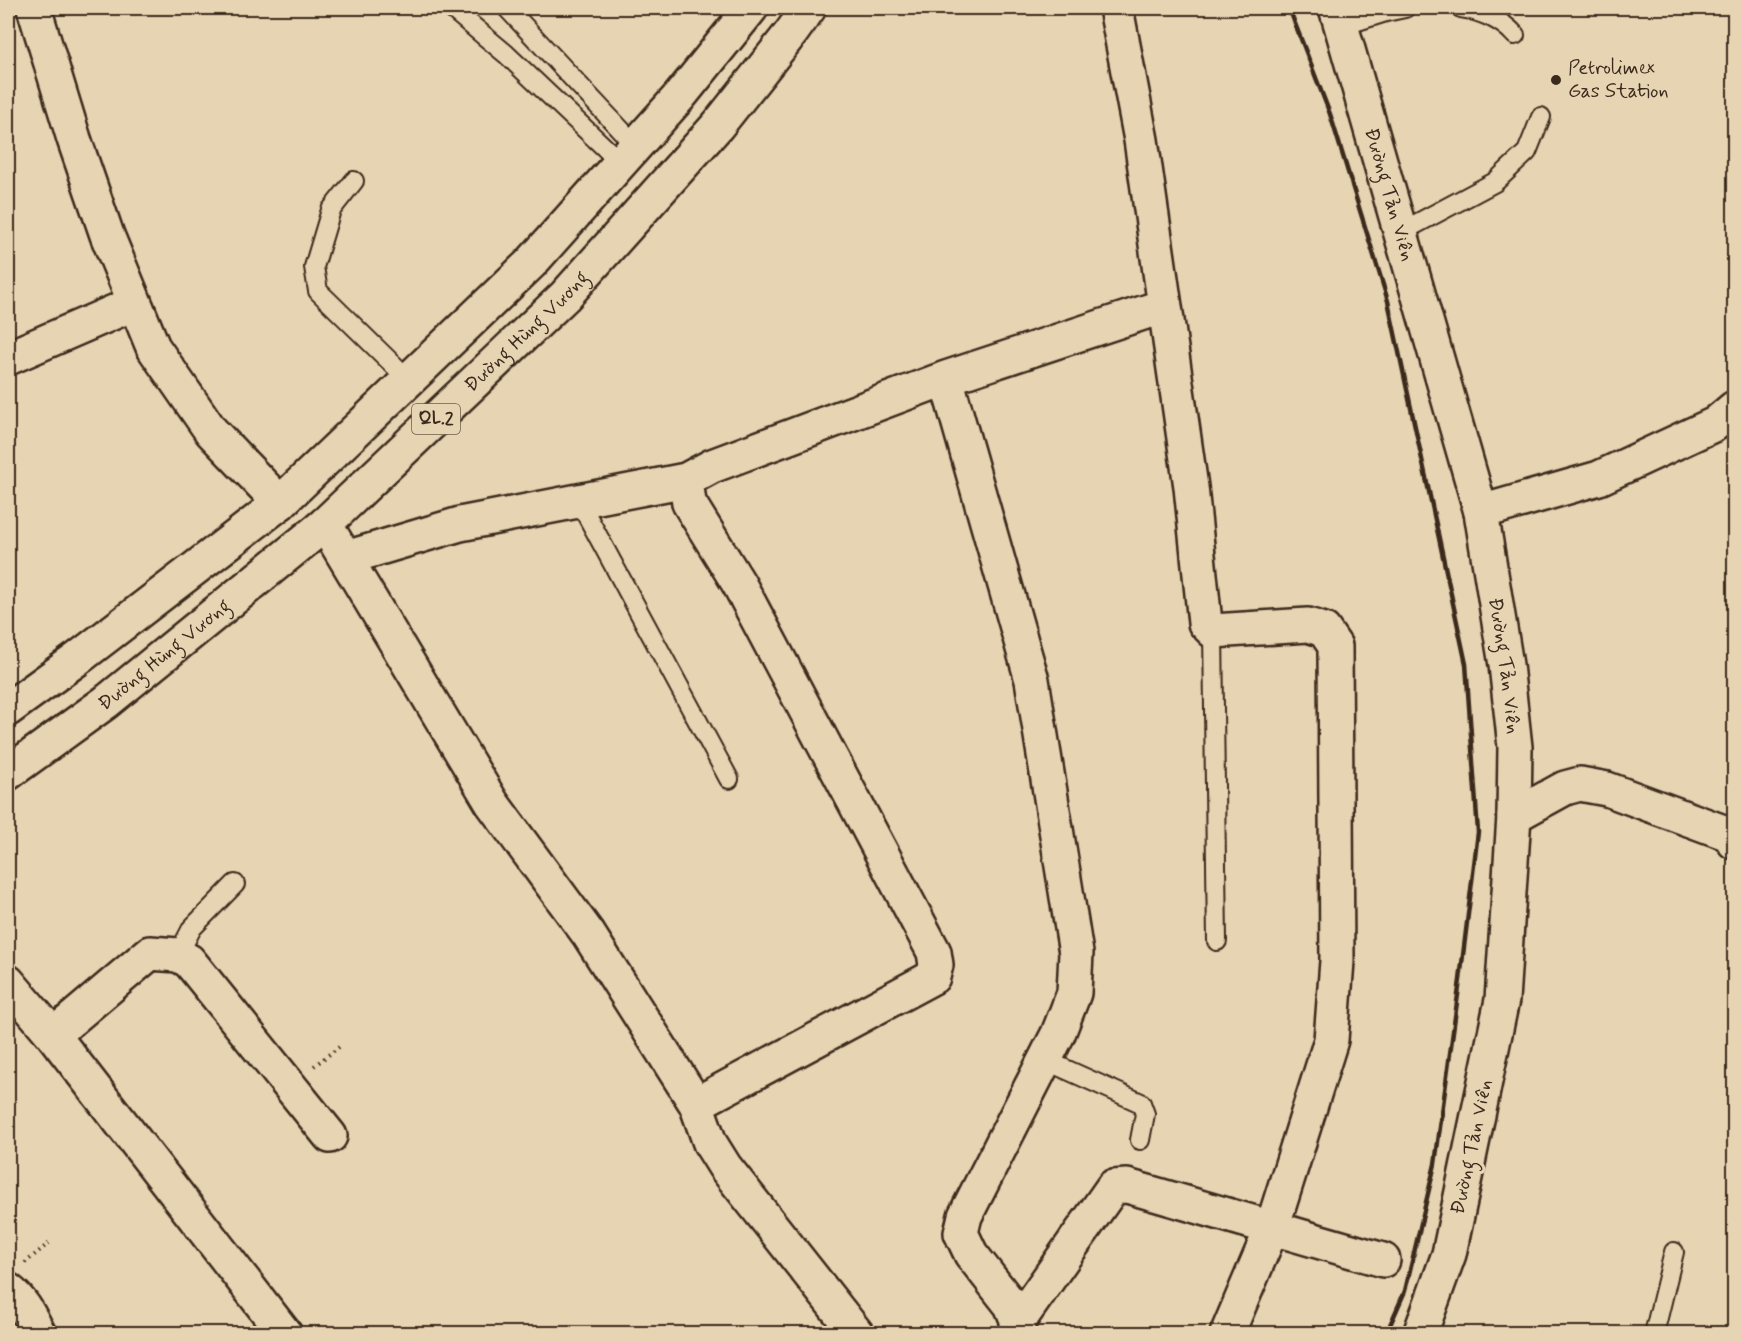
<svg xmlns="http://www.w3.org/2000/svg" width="1742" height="1341" viewBox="0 0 1742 1341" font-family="Mynerve,sans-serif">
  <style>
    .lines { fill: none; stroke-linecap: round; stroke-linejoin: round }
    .service-casing { stroke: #3b2a1e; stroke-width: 22 }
    .minor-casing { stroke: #3b2a1e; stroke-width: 38 }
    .tertiary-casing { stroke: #3b2a1e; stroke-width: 38 }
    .trunk-casing { stroke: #3b2a1e; stroke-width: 38 }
    .path { stroke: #3b2a1e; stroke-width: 4; stroke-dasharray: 1.5 4.5; stroke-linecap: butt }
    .service { stroke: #e7d4b2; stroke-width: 18 }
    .minor { stroke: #e7d4b2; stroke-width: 33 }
    .tertiary { stroke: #e7d4b2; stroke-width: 33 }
    .trunk { stroke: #e7d4b2; stroke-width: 33 }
    .rail { stroke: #3b2a1e; stroke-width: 4.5 }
    .poi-dot { fill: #3b2a1e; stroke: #e7d4b2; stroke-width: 2 }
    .labels { text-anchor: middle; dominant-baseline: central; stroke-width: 6; stroke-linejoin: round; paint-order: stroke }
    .shield { fill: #e7d4b2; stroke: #6f5d4a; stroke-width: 1.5 }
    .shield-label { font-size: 18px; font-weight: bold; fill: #3b2a1e }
    .poi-label { font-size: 20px; fill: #3b2a1e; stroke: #e7d4b2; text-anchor: start }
    .street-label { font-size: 20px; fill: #3b2a1e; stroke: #e7d4b2 }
  </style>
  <rect width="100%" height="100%" fill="#e7d4b2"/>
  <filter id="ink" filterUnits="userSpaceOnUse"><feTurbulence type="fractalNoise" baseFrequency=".0167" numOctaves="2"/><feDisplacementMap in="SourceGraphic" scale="12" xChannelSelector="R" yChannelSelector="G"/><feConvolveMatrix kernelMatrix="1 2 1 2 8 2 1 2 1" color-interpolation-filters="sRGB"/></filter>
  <g filter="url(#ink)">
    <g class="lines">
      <g class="service-casing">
        <path id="service" d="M451,8l55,46 114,108
          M507,8l128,137
          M1461,8c20,3 41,12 54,27
          M1342,26l44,-14 19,-4
          M354,181l-23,29 -17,57 4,24 91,89
          M1401,232l94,-50 32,-30 14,-35
          M579,501l150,278
          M1213,631l4,310
          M178,955l14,-27 43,-44
          M1045,1060l96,43 4,11 -5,26
          M1654,1334l20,-82"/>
      </g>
      <g class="minor-casing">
        <path id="minor" d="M34,8l40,131 33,96 46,112 58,84 69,72
          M1116,8l25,132 50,347 14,136 8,8 95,-6 16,5 11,16 2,315 -6,79 -59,188 -45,106
          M8,358l127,-55
          M946,378l86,302 44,273 -2,40 -16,41 -93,182 -4,17 10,21 40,51 7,17 -3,12
          M1481,512l118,-34 116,-54 19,-16
          M325,524l167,279 97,132 107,169 14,39 15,24 132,167
          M346,558l114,-34 226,-44
          M1514,816l51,-28 15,-4 27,5 122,45 5,8
          M8,982l45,53 232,299
          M53,1035l97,-82 28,2 11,6 141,175
          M696,1104l237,-127 3,-12 -2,-13 -195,-368 -50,-81 -3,-23 26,-14 234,-88 218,-72
          M8,1290c15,11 22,27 31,44
          M1018,1322l95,-135 14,-1 256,74"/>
      </g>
      <g class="tertiary-casing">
        <g id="tertiary">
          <path id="s1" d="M1336,8l145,504 25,153 9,82 -1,69 -12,184 -53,254 -29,80"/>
        </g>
      </g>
      <g class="trunk-casing">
        <g id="trunk">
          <path d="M8,709l69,-50 203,-156 251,-240 149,-167 71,-88"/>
          <path id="s2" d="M8,773l98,-71 219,-178 240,-228 153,-171 73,-92 18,-25"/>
        </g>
      </g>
      <path class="path" d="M314,1066l25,-19
        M25,1263l24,-20"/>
      <use href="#service" class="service"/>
      <use href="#minor" class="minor"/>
      <use href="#tertiary" class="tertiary"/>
      <use href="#trunk" class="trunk"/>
      <path class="rail" d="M1289,8l41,106 58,187 78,363 12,168 -18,148 -25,184 -30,127 -19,43"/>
    </g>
  </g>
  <circle class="poi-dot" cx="1556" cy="80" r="6"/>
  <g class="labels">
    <rect class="shield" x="412" y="404" width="48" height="30" rx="4.5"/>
    <g class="shield-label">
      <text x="436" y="419">QL.2</text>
    </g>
    <g class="poi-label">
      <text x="1568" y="68">Petrolimex<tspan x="1568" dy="23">Gas Station</tspan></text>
    </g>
    <g class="street-label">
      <text stroke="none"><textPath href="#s1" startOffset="194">Đường Tản Viên</textPath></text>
      <text stroke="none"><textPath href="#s2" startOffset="682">Đường Hùng Vương</textPath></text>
      <text stroke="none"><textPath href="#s2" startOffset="196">Đường Hùng Vương</textPath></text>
      <text stroke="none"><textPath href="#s1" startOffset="680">Đường Tản Viên</textPath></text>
      <text transform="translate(1472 1147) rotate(-78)">Đường Tản Viên</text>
    </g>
  </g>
  <rect width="1742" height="1341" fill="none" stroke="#e7d4b2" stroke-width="30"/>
  <rect x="15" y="15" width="1712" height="1311" fill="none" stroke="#3b2a1e" stroke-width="2" filter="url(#ink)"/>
</svg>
